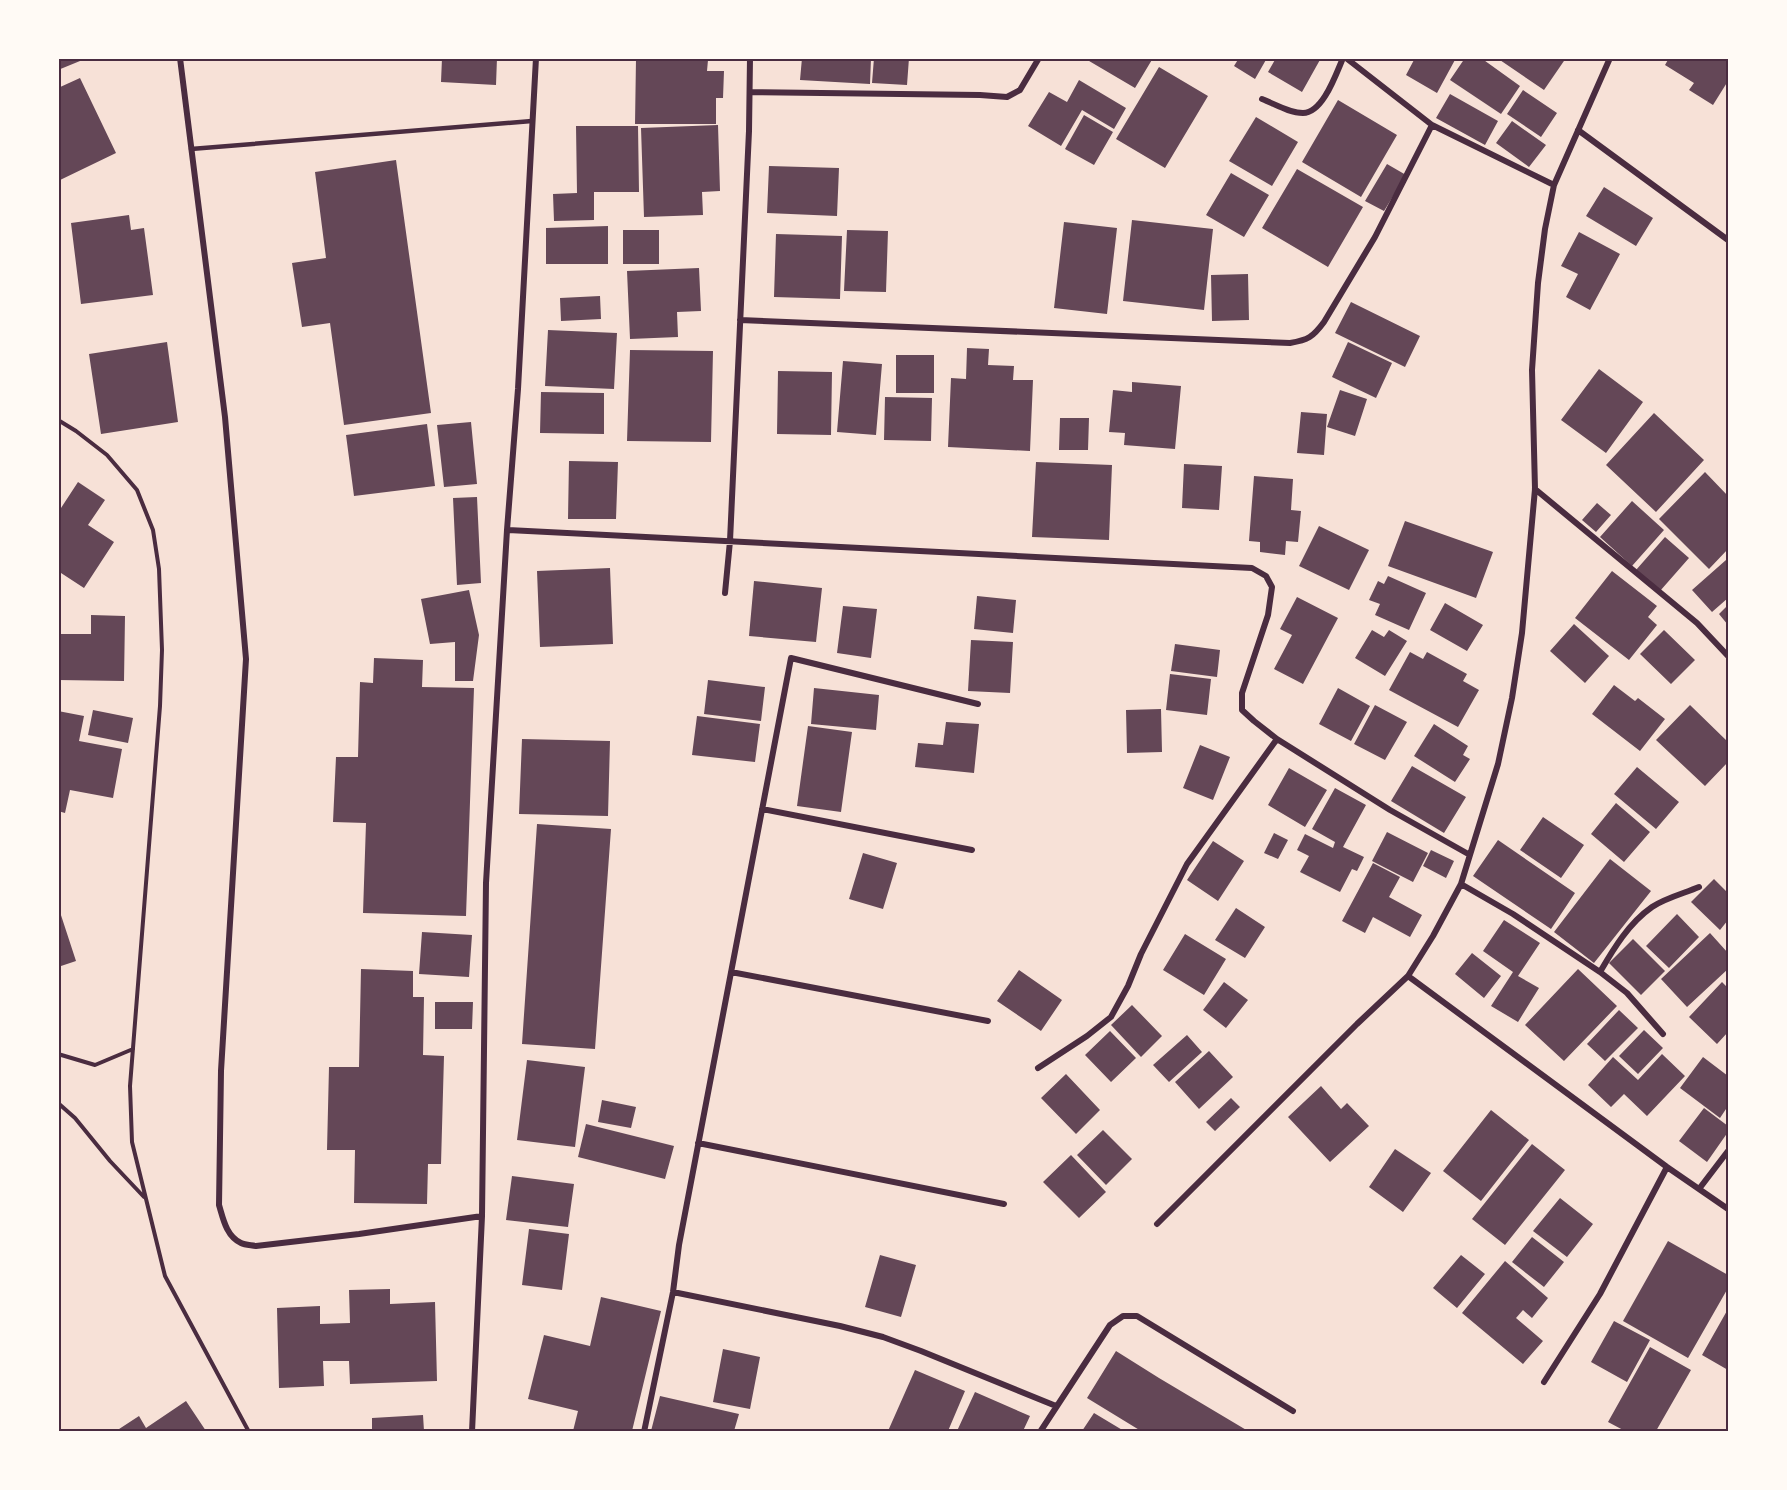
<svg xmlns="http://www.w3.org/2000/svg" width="1787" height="1490" viewBox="0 0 1787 1490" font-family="'Work Sans',sans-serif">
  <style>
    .building { fill: #644757 }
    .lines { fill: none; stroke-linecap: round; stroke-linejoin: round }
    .path { stroke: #4a2c40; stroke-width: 4 }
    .service { stroke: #4a2c40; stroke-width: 4.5 }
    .minor { stroke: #4a2c40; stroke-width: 6 }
    .neatline { fill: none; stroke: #4a2c40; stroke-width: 2 }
  </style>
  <rect width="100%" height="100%" fill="#f7e1d7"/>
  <path class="building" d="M58,58h21l1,3 -22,9z
    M442,58h55l-1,27 -55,-3z
    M802,58h69l-1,26 -70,-4z
    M874,58h35l-2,27 -35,-2z
    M1084,58h69l-18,30z
    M1239,58h28l-12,21 -21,-13z
    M1276,58h45l-19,34 -34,-20z
    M1415,58h41l-19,35 -31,-18z
    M1465,58h16l39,28 -19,28 -51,-34z
    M1497,58h69l-22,32z
    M1669,58h59v23l-15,24 -24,-15 5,-7 -29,-18z
    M636,59l72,1 -1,11h17l-1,27h-7v26h-81z
    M1159,67l49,29 -43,72 -49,-29z
    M80,78l36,75 -58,28v-93z
    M1079,80l47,28 -12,21 -32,-19 -21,36 -33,-20 21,-34 18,10z
    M1523,90l34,23 -16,24 -34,-23z
    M1450,94l48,27 -13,24 -49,-27z
    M1338,100l59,35 -36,62 -59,-35z
    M1084,115l29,17 -19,33 -29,-16z
    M1256,117l42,25 -26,44 -43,-25z
    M1512,121l34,24 -17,22 -33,-24z
    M718,125l2,66 -18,1 1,23 -59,2 -3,-89z
    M576,126h62l1,66h-45v28l-40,1 -1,-27 24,-1z
    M396,160l35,253 -87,12 -14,-102 -28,4 -10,-64 34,-5 -11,-86z
    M1387,164l19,11 -22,36 -19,-10z
    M769,166l70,2 -2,48 -70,-3z
    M1297,169l66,38 -35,60 -66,-39z
    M1231,173l38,22 -25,42 -38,-22z
    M1604,187l49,31 -17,28 -50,-30z
    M129,215l2,15 13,-2 9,67 -72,9 -10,-81z
    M1132,220l81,9 -9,81 -81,-9z
    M1064,222l53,6 -10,86 -53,-6z
    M608,226v38h-62v-36z
    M623,230h36v34h-36z
    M847,230l41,1 -2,61 -42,-1z
    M1579,232l41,22 -30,56 -24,-13 12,-23 -17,-8z
    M776,234l66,2 -2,63 -66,-2z
    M699,268l2,43 -24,1 1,25 -48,2 -3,-68z
    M1248,274l1,46 -37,1 -1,-46z
    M600,296l1,23 -40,2 -1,-23z
    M1351,302l69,34 -15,31 -70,-34z
    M548,330l69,3 -3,56 -69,-3z
    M167,342l11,80 -77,12 -12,-80z
    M1348,342l44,21 -16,35 -44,-21z
    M967,348l22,1 -1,16 26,1 -1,14h20l-3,71 -82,-4 3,-69 15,1z
    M630,350l83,1 -2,91 -84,-1z
    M896,355h38v38h-38z
    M843,361l39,3 -6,71 -39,-3z
    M1599,369l44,33 -37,51 -45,-33z
    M778,371l54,1 -1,63 -54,-1z
    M1132,382l49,4 -6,63 -51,-4 1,-12 -16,-1 4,-42 19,2z
    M1340,390l27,9 -12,37 -28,-9z
    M541,392l63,1v41l-64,-1z
    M885,397l47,1 -1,43 -47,-1z
    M1301,412l26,2 -3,41 -27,-2z
    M1654,413l50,47 -48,52 -50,-47z
    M1060,418h29l-1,32h-29z
    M471,422l6,62 -33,3 -7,-62z
    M427,424l8,62 -81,10 -8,-61z
    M569,461l49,1 -2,57h-48z
    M1036,462l76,3 -3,75 -77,-3z
    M1184,464l38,2 -3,44 -37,-2z
    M1705,472l23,24v53l-19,20 -50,-50z
    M1254,476l39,3 -2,31 10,1 -3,31 -12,-1 -1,14 -25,-3v-10l-11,-1z
    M78,482l27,18 -17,25 26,17 -30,46 -23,-15 -3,4v-71l3,2z
    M477,497l4,86 -24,2 -4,-87z
    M1632,501l32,29 -32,36 -32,-29z
    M1597,503l14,12 -15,17 -14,-12z
    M1405,521l88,31 -17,46 -88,-32z
    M1319,526l50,24 -20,40 -50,-24z
    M1665,537l24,21 -29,33 -24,-21z
    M1726,560l2,3v35l-16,14 -20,-22z
    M610,568l3,76 -73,3 -3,-76z
    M1612,571l45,35 -9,11 9,8 -28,35 -54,-42z
    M1388,576l38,17 -17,37 -34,-15 5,-11 -11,-4 9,-19 6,3z
    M754,581l68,7 -6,54 -67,-6z
    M469,590l10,45 -6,46h-18v-39l-25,2 -9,-45z
    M977,596l39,4 -3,33 -39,-4z
    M1297,597l41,21 -35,66 -29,-15 18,-34 -12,-6z
    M1445,603l38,22 -16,26 -37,-21z
    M1728,605v20l-9,-11z
    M843,606l34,3 -6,49 -34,-5z
    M91,615l34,1 -1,65 -66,-1v-46h33z
    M1574,624l35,32 -24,27 -35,-32z
    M1372,630l12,7 5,-7 18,11 -22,35 -30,-18z
    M1664,630l31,30 -24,24 -31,-30z
    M971,640l42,2 -3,51 -42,-2z
    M1175,644l45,6 -3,27 -46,-6z
    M1410,652l13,7 4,-7 40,22 -4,7 16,9 -21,37 -69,-37z
    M374,658l49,2 -1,27 52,1 -8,228 -103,-3 3,-90 -33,-1 3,-65h22l2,-75 13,1z
    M1170,674l41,5 -4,36 -41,-5z
    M708,680l57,7 -4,34 -57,-7z
    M1614,685l21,16 3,-3 27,21 -25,32 -48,-37z
    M814,688l65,7 -3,35 -65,-6z
    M1338,688l32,18 -19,35 -32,-17z
    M1375,705l32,17 -22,38 -31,-16z
    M1690,705l38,37v20l-23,24 -49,-46z
    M1161,709l1,43 -35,1 -1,-43z
    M93,710l40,8 -5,25 -40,-8z
    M58,711l26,5 -5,25 43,8 -9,49 -43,-8 -5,23 -7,-2z
    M697,716l63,8 -5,38 -63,-7z
    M946,722l33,2 -5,49 -59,-6 3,-24 25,2z
    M1434,724l34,22 -5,9 7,4 -15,23 -41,-26z
    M808,726l44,6 -11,80 -44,-6z
    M522,739l88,2 -2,75 -89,-2z
    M1200,745l30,12 -17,43 -30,-12z
    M1412,766l54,31 -22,36 -53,-32z
    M1637,767l42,35 -23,27 -42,-35z
    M1289,768l38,22 -22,37 -37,-22z
    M1335,788l31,17 -23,42 21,10 -7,14 -5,-2 -12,23 -40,-20 9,-16 -12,-6 8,-16 28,14 2,-6 -23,-13z
    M1616,803l34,29 -26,30 -33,-28z
    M1543,817l41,28 -23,33 -41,-28z
    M537,824l74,5 -16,220 -73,-5z
    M1387,832l41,21 -15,29 -41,-21z
    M1274,833l14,7 -10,19 -14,-6z
    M1498,840l77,53 -24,36 -78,-53z
    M1213,841l31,20 -26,40 -31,-21z
    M1431,850l23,11 -8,17 -23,-12z
    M863,853l34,10 -14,46 -34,-10z
    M1610,859l41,32 -57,72 -40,-31z
    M1373,863l27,14 -11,20 33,18 -12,22 -37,-20 -8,16 -23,-12z
    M1714,879l14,14v27l-8,10 -29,-28z
    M58,906l18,55 -18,6z
    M1236,908l29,19 -20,31 -30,-18z
    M1677,914l22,23 -30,31 -23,-22z
    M1504,920l36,23 -22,33 21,12 -21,34 -27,-16 22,-34 -30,-21z
    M422,932l50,3 -3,42 -50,-3z
    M1710,933l18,20v16l-41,38 -26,-28z
    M1185,934l41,25 -22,36 -41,-25z
    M1633,939l32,32 -24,24 -32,-32z
    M1472,953l29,23 -17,22 -29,-24z
    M361,969l52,2v26h11l-1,58 21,1 -3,108h-13l-1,40 -73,-1 1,-53h-28l2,-83h30z
    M1578,969l39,37 -53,55 -39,-36z
    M1019,970l43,30 -21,31 -44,-30z
    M1224,982l24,18 -22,28 -23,-18z
    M1722,982l6,6v44l-11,12 -28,-27z
    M435,1002h38l-1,27h-37z
    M1132,1005l30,31 -21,21 -30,-32z
    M1619,1010l19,18 -33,33 -18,-17z
    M1644,1030l19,18 -25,26 -19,-18z
    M1110,1031l26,27 -25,24 -26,-27z
    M1187,1035l15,17 -33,30 -16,-17z
    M1209,1051l24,26 -34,32 -24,-27z
    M1662,1054l23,22 -38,40 -23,-22 -13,13 -23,-22 25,-28 25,23z
    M1703,1057l25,19v30l-8,12 -40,-30z
    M527,1060l58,7 -10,80 -58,-7z
    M1066,1074l34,36 -24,24 -35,-36z
    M1321,1086l20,23 6,-6 22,23 -39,36 -42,-45z
    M1231,1098l9,9 -25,24 -9,-9z
    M602,1100l34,7 -5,21 -33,-6z
    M1704,1108l24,18v6l-21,30 -28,-21z
    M1491,1110l38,30 -48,61 -38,-30z
    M586,1124l88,22 -9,33 -87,-22z
    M1103,1130l29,29 -26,26 -29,-30z
    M1532,1144l33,26 -60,75 -33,-26z
    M1395,1149l36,24 -28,39 -34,-25z
    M1071,1155l35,37 -27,26 -36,-36z
    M512,1176l62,8 -6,43 -62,-7z
    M1560,1198l33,26 -26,33 -34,-26z
    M529,1229l40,5 -7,56 -40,-5z
    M1532,1237l32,25 -20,25 -32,-25z
    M1668,1241l60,34v13l-40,70 -65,-37z
    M880,1255l36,10 -15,52 -36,-10z
    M1461,1255l24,19 -28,34 -24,-20z
    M1505,1261l43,37 -16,20 -9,-8 -7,8 27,23 -20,23 -61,-51z
    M390,1289v15l45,-2 2,79 -87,3 -1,-23h-26l1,25 -45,2 -2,-80 43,-2v18l30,-1 -1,-33z
    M601,1297l60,14 -29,120h-59l5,-20 -50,-12 16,-64 46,11z
    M1728,1309v61l-26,-15z
    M1614,1321l36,19 -23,42 -36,-20z
    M1650,1347l41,23 -35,61h-31l-17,-9z
    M723,1349l37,8 -10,52 -37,-7z
    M1116,1351l43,27 89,53h-107l-54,-33z
    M915,1370l50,21 -17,40h-60z
    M975,1392l55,24 -7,15h-66z
    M660,1396l79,18 -5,17h-83z
    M186,1401l20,30h-90l23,-15 7,12z
    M1094,1413l30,18h-42z
    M423,1415l1,16h-52v-13z"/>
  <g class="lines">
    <path class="path" d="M58,420l18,11 31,24 30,35 16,40 6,39 3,81 -2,56 -30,380 2,56 33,134 84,156
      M58,1054l37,11 38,-16
      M58,1103l17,15 35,43 34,36"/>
    <path class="service" d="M191,149l341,-28"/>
    <path class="minor" d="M180,58l45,359 21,242 -25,412 -2,134c4,13 7,31 22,38 4,2 10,2 15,3l103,-12 123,-18
      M1346,58l86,67 122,60
      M1610,58l-56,127 -9,44 -7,54 -6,87 3,119 -13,144 -10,65 -14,66 -37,120 -28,52 -25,40 259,191 61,42
      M750,92l230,3 27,2 13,-7 19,-32
      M1262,99c13,5 27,14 41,14 20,0 33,-39 40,-55
      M1578,130l150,110
      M740,320l550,23c18,-3 23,-6 34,-21l51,-85 57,-112
      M1535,489l162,134 31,33
      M507,530l745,38 14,8 6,11 -4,28 -26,78v17l12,11 23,18 113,71 80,45
      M725,593l5,-52 19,-410 1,-73
      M762,809l210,41
      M1461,884l52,30 87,58 27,21 36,41
      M731,972l257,49
      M1600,972c14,-24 29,-49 52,-65 13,-9 33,-14 47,-20
      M1038,1068l49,-32 24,-19 17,-31 13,-32 46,-90 90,-125
      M698,1143l306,61
      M1699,1189l29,-38
      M1157,1224l200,-200 51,-48
      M673,1292l167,34 43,11 38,14 135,55
      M1544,1382l56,-88 67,-127
      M472,1432l10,-216 4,-333 21,-353 11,-141 18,-331
      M644,1432l29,-140 6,-47 112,-587 187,46
      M1040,1432l70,-107 13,-9h14l156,95"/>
  </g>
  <rect width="1787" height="1490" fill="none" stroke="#fffaf5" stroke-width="120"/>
  <rect x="60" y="60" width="1667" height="1370" class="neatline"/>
</svg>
